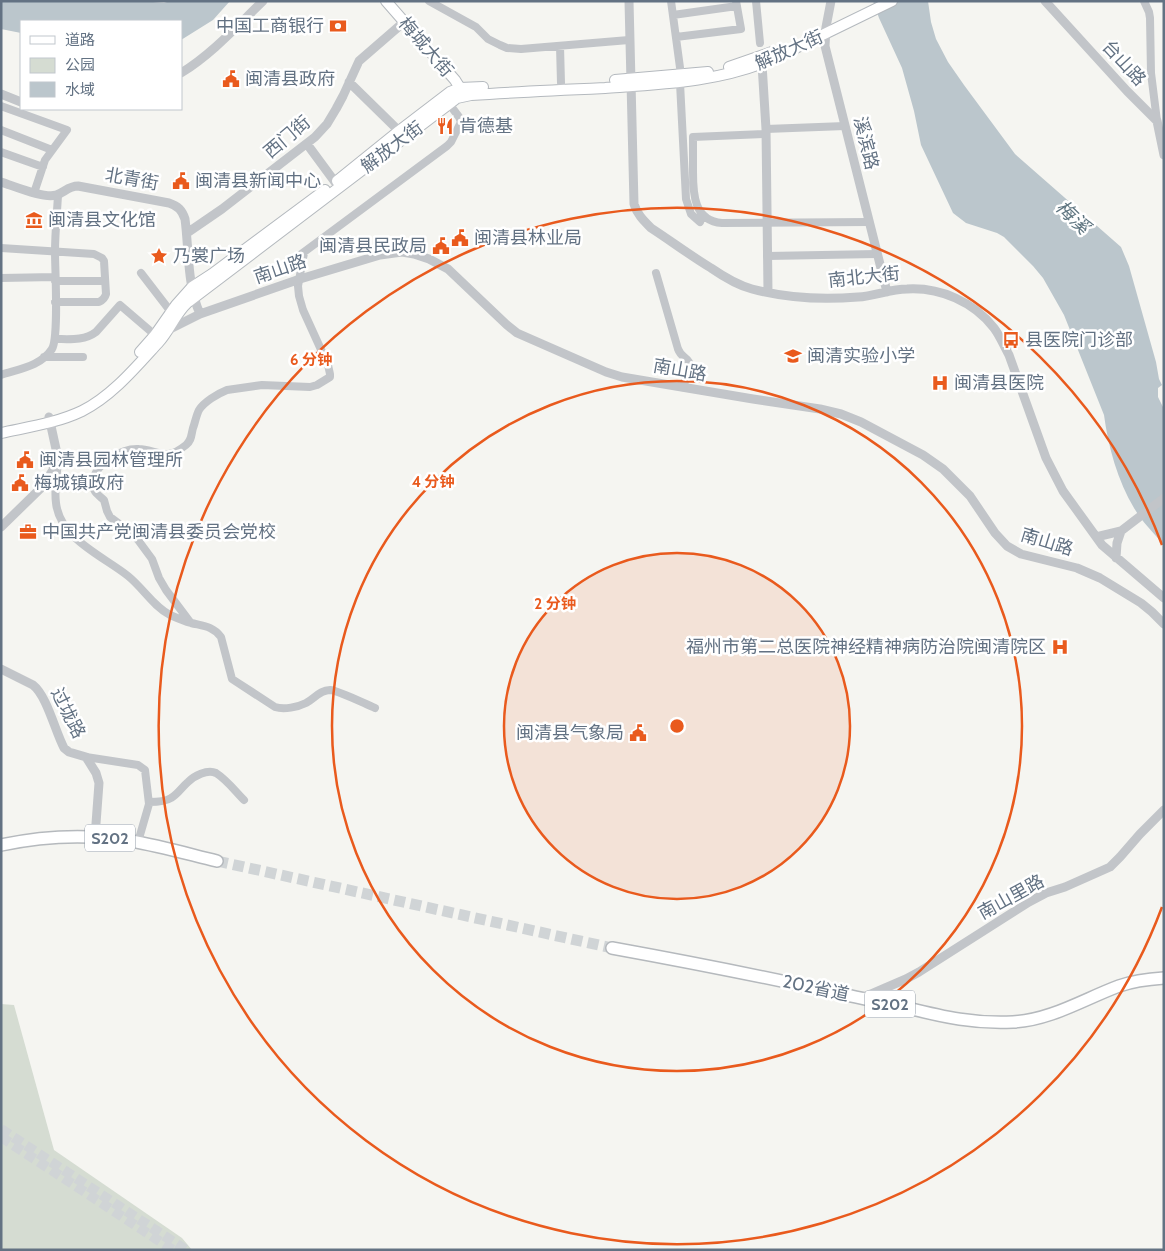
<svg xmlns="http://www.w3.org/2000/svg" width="1165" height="1251" viewBox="0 0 1165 1251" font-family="Cabin,'Noto Sans SC',sans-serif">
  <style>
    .green { fill: #d5dcd2 }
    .water { fill: #bbc6cc }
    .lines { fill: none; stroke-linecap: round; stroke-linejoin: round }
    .secondary-tunnel { stroke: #d0d4d6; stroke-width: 10; stroke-dasharray: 10 5; stroke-linecap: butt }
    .primary-tunnel { stroke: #d0d4d6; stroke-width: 11; stroke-dasharray: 11 5.5; stroke-linecap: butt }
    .secondary-casing { stroke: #b4b9be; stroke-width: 12 }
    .primary-casing { stroke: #b5b9bd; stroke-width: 14 }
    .minor { stroke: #c2c5c9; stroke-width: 8 }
    .tertiary { stroke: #c2c5c9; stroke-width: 9 }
    .secondary { stroke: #fff; stroke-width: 10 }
    .primary { stroke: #fff; stroke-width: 11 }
    .ring { fill: none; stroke: #e95a1d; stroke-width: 2.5 }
    .labels { text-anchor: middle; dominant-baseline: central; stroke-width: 5; stroke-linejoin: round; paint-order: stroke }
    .shield { fill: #fff; stroke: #929ca8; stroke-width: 1 }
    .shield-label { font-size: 16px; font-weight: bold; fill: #637283 }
    .poi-label { font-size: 18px; fill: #637283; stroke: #fff; text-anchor: start }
    .street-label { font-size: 18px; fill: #637283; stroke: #fff }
    .water-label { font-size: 19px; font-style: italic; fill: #5f7580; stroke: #fff }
    .centre { fill: #e95a1d; stroke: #fff; stroke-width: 2.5 }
    .ring-label { font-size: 15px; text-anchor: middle; font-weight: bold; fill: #e95a1d; stroke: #fff; stroke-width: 5; stroke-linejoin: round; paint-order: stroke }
  </style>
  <rect width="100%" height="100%" fill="#f5f5f1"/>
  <path class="green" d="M1,1004l13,1 40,145 128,88 10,12h-191z"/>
  <path class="water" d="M1,1h141l22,2 6,-2h60l-17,19 -32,20v-19h-160v12l-20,-4z
    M873,1h55l3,21 5,17 12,23 16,23 51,69 106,93 8,19 27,96 3,17 3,6 -4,3v9l6,12v136c-10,-12 -22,-23 -30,-37 -16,-26 -26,-62 -30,-93l-40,-100 -21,-37 -10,-12 -29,-29 -7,-4 -31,-10 -13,-10 -32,-68 -7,-34 -12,-43 -23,-50z"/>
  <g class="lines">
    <path class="secondary-tunnel" d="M1,1129l185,121
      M1,1137l172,113"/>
    <path class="primary-tunnel" d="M217,861l395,87"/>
    <g class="secondary-casing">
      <path id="secondary" d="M386,1l69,79 5,8 1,5
        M729,67l43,-15
        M615,80l93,-8
        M337,181l62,-50 51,-39 10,-4 23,-1
        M140,352l15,-17 21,-30 16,-18 20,-13 113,-84
        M1,433c27,-6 56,-10 81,-22 30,-15 54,-44 76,-68 12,-13 17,-29 29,-40l270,-205 14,-3c45,-3 89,-5 134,-7 58,-4 115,-6 168,-29l119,-58"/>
    </g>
    <g class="primary-casing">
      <path id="primary" d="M1,845c42,-9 87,-11 130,-4 29,5 57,13 86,20
        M612,948c77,14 153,29 230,46 22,5 44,9 66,14 36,9 67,16 105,14 38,-2 71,-23 106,-36 14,-5 30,-7 45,-8"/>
    </g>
    <path class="minor" d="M429,1l47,26 12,12 12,6 7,3 14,1 108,-9
      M671,1l10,74
      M756,1l4,42
      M1144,1l5,11 1,6 1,55 6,48
      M673,15l64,-9
      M676,37l65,-8 -5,-28
      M560,46l1,37
      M680,83l6,116 5,15 9,8
      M1,106l66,24 -22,30 -11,33
      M766,129l79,-3
      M1,130l51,20
      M766,134l-73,3c0,12 0,23 0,35 0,22 1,49 29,51l147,-1
      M1,152l42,15
      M1,248l93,6 8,4 2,3 2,33c-1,4 -3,6 -7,8h-44
      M767,256l110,-2
      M141,273l30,39
      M656,273l22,76c3,8 8,8 11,13 4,7 -3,18 -7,25
      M273,275l174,-129 4,-4 10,-20 -2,-5 -6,-8
      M1,278l54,-1
      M55,281h50
      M55,339c14,0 29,2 41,-7l24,-27 35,30
      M44,357h39
      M1,375c18,-6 40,-9 51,-26 7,-12 3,-79 3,-97 0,-19 2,-38 3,-57
      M58,461c-1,14 -4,28 -2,42 4,36 47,53 72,73 15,12 25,30 42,39 7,3 14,6 21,8 12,3 22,3 30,14l11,42 43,28c9,3 23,0 31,-4 9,-5 14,-13 24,-13 10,1 35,14 45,18
      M190,622l-24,-32 -7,-12 -7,-19 -14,-19 -8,-8 -20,-15 -3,-6 -3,-11c-6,-5 -13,-10 -11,-18 2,-19 29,-34 46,-33 10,0 20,6 30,5 6,-1 12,-5 17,-9 6,-5 5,-10 7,-17 2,-5 3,-12 6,-18 5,-8 18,-16 28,-20l35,-5 48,2 7,-2 13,-8v-3l-2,-9 -25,-55 -4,-14 -1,-10 6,-33
      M86,757l52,8 7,5 4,34 -11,38
      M149,802c7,0 16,0 22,-4 7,-4 11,-11 17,-16 6,-6 19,-13 28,-9 11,7 19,18 28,27"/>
    <path class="tertiary" d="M629,1l5,203c3,10 9,16 17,24 20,13 40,28 60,40 13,9 26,17 41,21 34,9 71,11 106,8 17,-1 32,-8 49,-8 33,-2 67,13 87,39 6,8 10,18 15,27l37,103 17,33 39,54 62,53
      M831,1l-5,26 -1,19 62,246
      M1045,1l82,90 30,30 7,34
      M762,64l4,65 2,163
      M181,73c31,-19 56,-47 82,-72
      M349,82l50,49
      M1,94l20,8
      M307,144l28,38
      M1,182c13,4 43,17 55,13 8,-2 12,-9 22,-9l91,17c9,3 13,7 16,16 4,31 2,66 15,95
      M187,233l35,-24 93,-72 12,-13 9,-15 7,-13 16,-35 45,-39
      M168,330l32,-16 100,-35 80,-24 22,-3 12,2 15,5 19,10 59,56 10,8 89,39 16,5 131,22 67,10 21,5 20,8 62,33 20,14 27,27 25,37 12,13 14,8 56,14 23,10 41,25 11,9 12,12
      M1,527l42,-41 10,-16 3,-21 -7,-32
      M1096,537l25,-6
      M1116,558l1,-15 4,-12 43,-33
      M1,669l32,16c14,11 22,46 31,63l5,4 17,5 10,16 3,10 -4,54
      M862,998l44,-19 13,-7 110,-70 17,-9 19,-6 45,-20 10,-10 20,-23 24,-24"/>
    <use href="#secondary" class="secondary"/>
    <use href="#primary" class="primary"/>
  </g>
  <circle cx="677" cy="726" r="173" fill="#e95a1d" fill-opacity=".12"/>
  <g class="ring">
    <circle cx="677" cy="726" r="173"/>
    <circle cx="677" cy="726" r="345"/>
    <path d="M1162 907A518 518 0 1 1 1162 545"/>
  </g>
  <defs>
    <g id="bank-bare" transform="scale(1.35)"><path d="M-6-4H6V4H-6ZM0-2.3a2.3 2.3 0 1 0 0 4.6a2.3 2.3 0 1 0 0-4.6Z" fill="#e95a1d" stroke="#fff" stroke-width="2.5" paint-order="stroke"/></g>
    <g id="civic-bare" transform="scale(1.35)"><path d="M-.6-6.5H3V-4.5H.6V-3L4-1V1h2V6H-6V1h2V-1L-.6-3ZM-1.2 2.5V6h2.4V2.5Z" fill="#e95a1d" stroke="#fff" stroke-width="2.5" paint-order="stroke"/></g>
    <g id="restaurant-bare" transform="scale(1.35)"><path d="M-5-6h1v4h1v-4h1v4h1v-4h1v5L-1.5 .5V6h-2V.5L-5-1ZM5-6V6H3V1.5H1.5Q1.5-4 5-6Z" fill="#e95a1d" stroke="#fff" stroke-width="2.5" paint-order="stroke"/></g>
    <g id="museum-bare" transform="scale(1.35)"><path d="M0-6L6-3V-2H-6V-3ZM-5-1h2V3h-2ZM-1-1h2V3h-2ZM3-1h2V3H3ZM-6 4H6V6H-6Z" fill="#e95a1d" stroke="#fff" stroke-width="2.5" paint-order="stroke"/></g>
    <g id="sight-bare" transform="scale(1.35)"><path d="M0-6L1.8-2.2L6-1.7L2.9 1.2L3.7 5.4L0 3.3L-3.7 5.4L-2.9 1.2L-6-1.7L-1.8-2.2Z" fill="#e95a1d" stroke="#fff" stroke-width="2.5" paint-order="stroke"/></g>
    <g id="bus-bare" transform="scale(1.35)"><path d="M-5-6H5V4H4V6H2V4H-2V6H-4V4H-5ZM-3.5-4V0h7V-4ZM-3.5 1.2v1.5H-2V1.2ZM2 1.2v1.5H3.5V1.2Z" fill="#e95a1d" stroke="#fff" stroke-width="2.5" paint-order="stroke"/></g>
    <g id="school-bare" transform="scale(1.35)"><path d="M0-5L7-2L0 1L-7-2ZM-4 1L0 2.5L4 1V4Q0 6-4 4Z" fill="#e95a1d" stroke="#fff" stroke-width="2.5" paint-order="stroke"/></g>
    <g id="hospital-bare" transform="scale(1.35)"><path d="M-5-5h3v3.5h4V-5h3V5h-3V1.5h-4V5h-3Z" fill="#e95a1d" stroke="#fff" stroke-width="2.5" paint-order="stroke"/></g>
    <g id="office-bare" transform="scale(1.35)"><path d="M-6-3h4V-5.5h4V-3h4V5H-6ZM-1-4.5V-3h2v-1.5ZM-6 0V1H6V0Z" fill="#e95a1d" stroke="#fff" stroke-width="2.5" paint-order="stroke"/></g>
  </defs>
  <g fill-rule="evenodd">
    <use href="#bank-bare" x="338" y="26"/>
    <use href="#civic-bare" x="231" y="79"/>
    <use href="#restaurant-bare" x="445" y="126"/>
    <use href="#civic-bare" x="181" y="181"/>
    <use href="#museum-bare" x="34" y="220"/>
    <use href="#civic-bare" x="460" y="238"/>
    <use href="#civic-bare" x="441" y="246"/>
    <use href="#sight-bare" x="159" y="256"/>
    <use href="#bus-bare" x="1011" y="340"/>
    <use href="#school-bare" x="793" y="356"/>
    <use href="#hospital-bare" x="940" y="383"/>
    <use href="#civic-bare" x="25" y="460"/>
    <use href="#civic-bare" x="20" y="483"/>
    <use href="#office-bare" x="28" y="532"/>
    <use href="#hospital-bare" x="1060" y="647"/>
    <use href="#civic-bare" x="638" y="733"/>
  </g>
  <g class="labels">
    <g class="shield">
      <rect x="85" y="824.5" width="50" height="27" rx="4"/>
      <rect x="865" y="990.5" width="50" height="27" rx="4"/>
    </g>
    <g class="shield-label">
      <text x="110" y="838">S202</text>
      <text x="890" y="1004">S202</text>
    </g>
    <g class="poi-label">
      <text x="324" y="26" text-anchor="end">中国工商银行</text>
      <text x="245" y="79">闽清县政府</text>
      <text x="459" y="126">肯德基</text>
      <text x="195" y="181">闽清县新闻中心</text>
      <text x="48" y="220">闽清县文化馆</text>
      <text x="474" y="238">闽清县林业局</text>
      <text x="427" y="246" text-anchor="end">闽清县民政局</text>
      <text x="173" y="256">乃裳广场</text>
      <text x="1025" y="340">县医院门诊部</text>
      <text x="807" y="356">闽清实验小学</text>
      <text x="954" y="383">闽清县医院</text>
      <text x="39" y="460">闽清县园林管理所</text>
      <text x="34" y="483">梅城镇政府</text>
      <text x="42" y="532">中国共产党闽清县委员会党校</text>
      <text x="1046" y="647" text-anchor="end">福州市第二总医院神经精神病防治院闽清院区</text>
      <text x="624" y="733" text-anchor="end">闽清县气象局</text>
    </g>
    <g class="street-label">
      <text transform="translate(426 47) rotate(49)">梅城大街</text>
      <text transform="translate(789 50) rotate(-24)">解放大街</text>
      <text transform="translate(1124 63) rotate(47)">台山路</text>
      <text transform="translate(287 137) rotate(-40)">西门街</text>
      <text transform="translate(866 143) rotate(76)">溪滨路</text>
      <text transform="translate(392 147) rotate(-37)">解放大街</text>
      <text transform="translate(132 179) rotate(10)">北青街</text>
      <text transform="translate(280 269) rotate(-19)">南山路</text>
      <text transform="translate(864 277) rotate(-6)">南北大街</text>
      <text transform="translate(680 370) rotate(10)">南山路</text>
      <text transform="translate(1047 542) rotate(17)">南山路</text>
      <text transform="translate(68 713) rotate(63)">过垅路</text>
      <text transform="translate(1011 897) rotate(-29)">南山里路</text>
      <text transform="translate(816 988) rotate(12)">202省道</text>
    </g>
    <g class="water-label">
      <text transform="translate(1073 217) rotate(44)">梅溪</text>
    </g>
  </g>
  <circle cx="677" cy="726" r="8" class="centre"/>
  <g class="ring-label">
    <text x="311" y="365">6 分钟</text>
    <text x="433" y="487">4 分钟</text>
    <text x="555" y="609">2 分钟</text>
  </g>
  <rect width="1165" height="1251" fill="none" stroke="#637283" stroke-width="5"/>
  <rect x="20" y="20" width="162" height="90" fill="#ffffff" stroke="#c1c7cd"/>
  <rect x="30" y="36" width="25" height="8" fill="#ffffff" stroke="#c1c7cd"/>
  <text x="65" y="45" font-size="15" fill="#637283">道路</text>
  <rect x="30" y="58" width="25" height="15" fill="#d5dcd2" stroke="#c1c7cd"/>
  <text x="65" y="70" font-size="15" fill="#637283">公园</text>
  <rect x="30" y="82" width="25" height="15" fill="#bbc6cc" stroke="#c1c7cd"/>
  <text x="65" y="95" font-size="15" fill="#637283">水域</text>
</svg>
